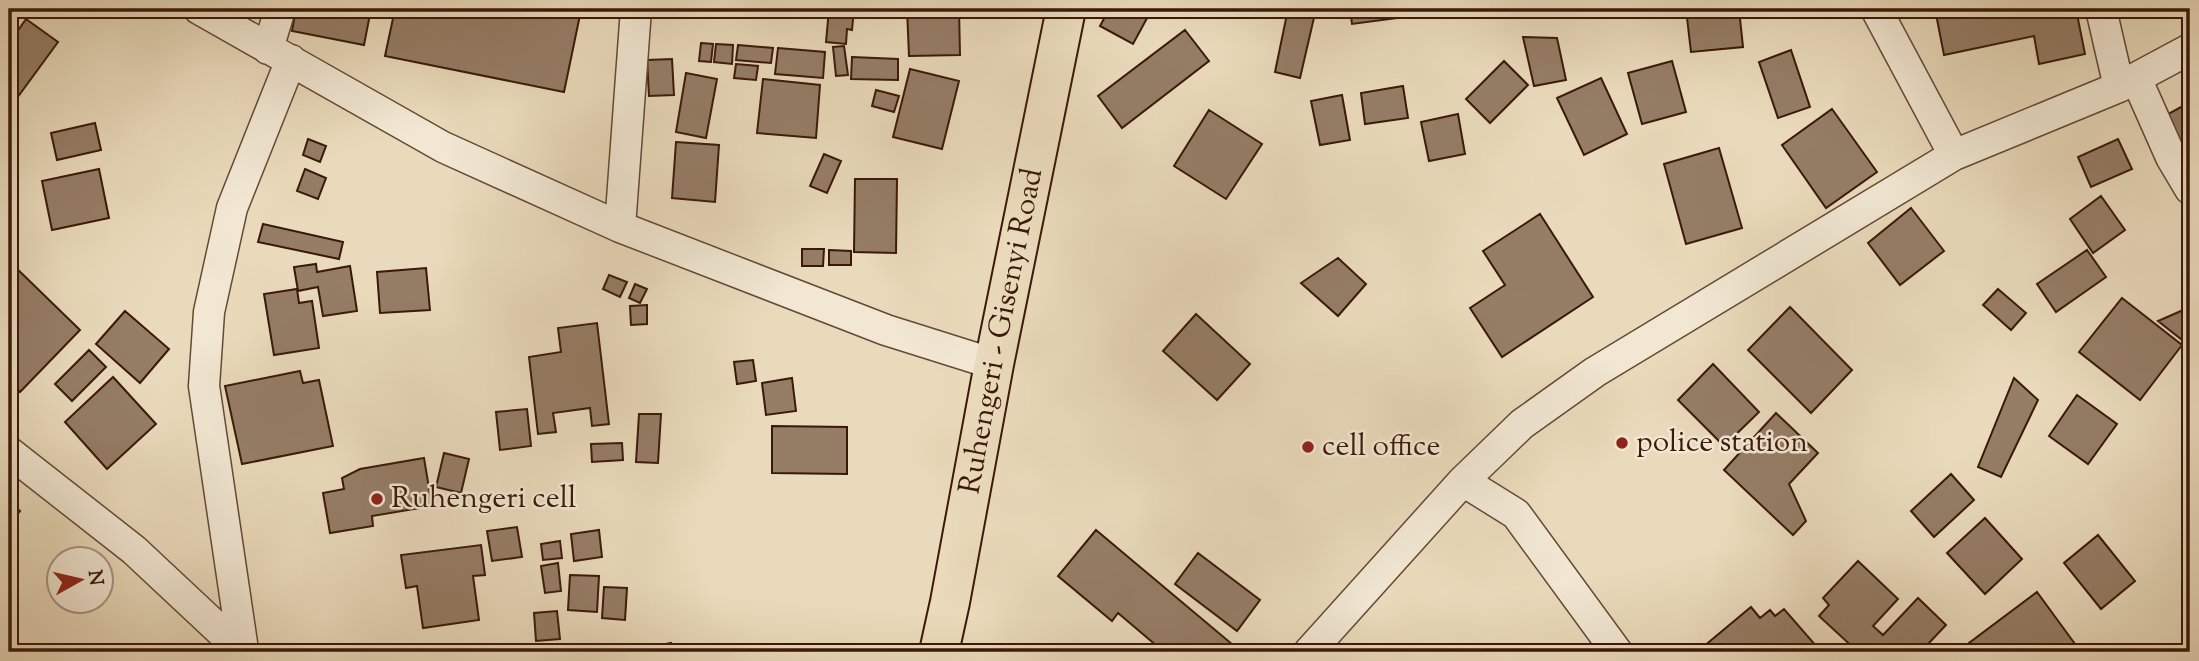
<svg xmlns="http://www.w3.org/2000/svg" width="2199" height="661" viewBox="0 0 2199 661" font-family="'Sorts Mill Goudy',serif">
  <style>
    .building { fill: #957d66; stroke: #3b180a; stroke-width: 2 }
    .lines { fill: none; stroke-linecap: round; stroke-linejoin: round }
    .minor-casing { stroke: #664836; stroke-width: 33 }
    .trunk-casing { stroke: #3b180a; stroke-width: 42 }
    .minor { stroke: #f1e7d3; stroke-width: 30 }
    .trunk { stroke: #e9dabb; stroke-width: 38 }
    .poi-dot { fill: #8f2418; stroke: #f1e7d3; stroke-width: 2.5 }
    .labels { text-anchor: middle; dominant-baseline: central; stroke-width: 5; stroke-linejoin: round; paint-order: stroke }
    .street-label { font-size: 30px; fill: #3b180a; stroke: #f1e7d3 }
    .poi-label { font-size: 30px; fill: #3b180a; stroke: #f1e7d3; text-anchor: start }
  </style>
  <rect width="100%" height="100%" fill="#e9dabb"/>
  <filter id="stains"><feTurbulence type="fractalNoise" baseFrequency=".00286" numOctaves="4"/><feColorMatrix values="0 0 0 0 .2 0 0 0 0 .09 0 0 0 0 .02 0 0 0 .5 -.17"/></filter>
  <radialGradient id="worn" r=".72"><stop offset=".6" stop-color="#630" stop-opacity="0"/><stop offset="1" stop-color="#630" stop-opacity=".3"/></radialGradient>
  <path class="building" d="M296,9h75l-7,36 -72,-14z
    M395,9h178l8,1 -17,82 -179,-36z
    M829,9h25l-2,21 -5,-1 -1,15 -20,-2z
    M907,9h52l1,46 -51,1z
    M1109,9h43l-19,35 -33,-18z
    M1288,9h28l-16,69 -25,-6z
    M1350,9h47l1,9 -46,6z
    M1686,9h53l4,38 -52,5z
    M1935,9h141l9,45 -46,10 -5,-28 -90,19z
    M26,19l32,23 -44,60 -5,-4v-77l10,8z
    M1185,30l24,31 -87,67 -24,-32z
    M1523,37l34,1 9,42 -32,6z
    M701,43l12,1 -2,18 -12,-1z
    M716,44l17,1 -1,19 -18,-2z
    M738,45l35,3 -2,15 -35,-3z
    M844,46l4,29 -12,1 -3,-29z
    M778,48l47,4 -2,26 -48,-4z
    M1791,50l19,57 -32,11 -19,-56z
    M852,57l46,2v21l-47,-1z
    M672,59l2,36 -25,1 -2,-36z
    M1504,61l24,24 -38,38 -24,-24z
    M1672,61l14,51 -44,12 -14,-51z
    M736,64l22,2 -2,14 -22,-2z
    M910,69l49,12 -17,68 -49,-12z
    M686,73l31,6 -11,59 -30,-6z
    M1601,78l26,56 -43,21 -27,-57z
    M763,79l57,6 -4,53 -59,-5z
    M1403,86l5,32 -43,6 -4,-31z
    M876,90l23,6 -5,16 -22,-6z
    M1342,95l8,45 -30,5 -9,-44z
    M2190,102v60l-29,-44z
    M1832,109l45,63 -51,36 -44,-63z
    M1209,110l53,34 -36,55 -52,-33z
    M1458,114l7,40 -36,7 -8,-39z
    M95,123l6,27 -44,10 -6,-27z
    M308,139l18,7 -6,16 -17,-7z
    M2118,139l14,30 -41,18 -13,-30z
    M676,142l43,3 -4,57 -43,-4z
    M1719,148l23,80 -56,16 -22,-80z
    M824,154l17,7 -14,32 -17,-7z
    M99,169l10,49 -57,12 -10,-49z
    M305,169l21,9 -8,21 -21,-8z
    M855,179h42l-1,74 -42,-1z
    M2101,196l24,34 -32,23 -23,-34z
    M1911,208l33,43 -44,34 -32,-42z
    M1540,214l53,83 -91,60 -32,-49 35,-23 -22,-34z
    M263,224l80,18 -4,17 -81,-17z
    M802,249h22l-1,17h-21z
    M829,250l22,1v14h-22z
    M2087,250l19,27 -50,35 -19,-28z
    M1338,258l28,26 -28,32 -37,-33z
    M9,261l71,69 -60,62 -11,-11v-4l8,-9 -8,-8z
    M316,264l1,8 33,-6 7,45 -34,5 -5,-29 -20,4 -4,-24z
    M426,268l4,42 -50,3 -3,-41z
    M609,275l18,7 -7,15 -17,-8z
    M635,284l12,5 -7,14 -11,-5z
    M297,289l2,14 13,-2 7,47 -45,7 -10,-61z
    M1998,289l28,24 -15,17 -28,-25z
    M2122,298l60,47 -42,55 -61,-48z
    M647,305v19l-16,1 -1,-19z
    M1790,307l62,63 -41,43 -63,-63z
    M125,311l44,38 -29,34 -44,-39z
    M2181,311l9,6v11l-9,11 -23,-18z
    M1196,314l54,50 -33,36 -54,-49z
    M597,323l12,101 -17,2 -2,-18 -37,5 3,19 -18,2 -9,-77 32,-5 -3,-24z
    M89,350l17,17 -34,34 -17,-17z
    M753,360l3,21 -19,3 -3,-22z
    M1713,364l46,48 -35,34 -46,-46z
    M300,371l3,12 16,-3 14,66 -91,18 -17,-78z
    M113,377l43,47 -49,45 -42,-47z
    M792,378l4,33 -30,4 -4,-32z
    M2014,378l24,22 -37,77 -23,-10z
    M2190,381v19l-8,-11z
    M2077,395l40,29 -29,40 -39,-28z
    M527,409l4,37 -31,4 -4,-38z
    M1776,413l42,40 -29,31 17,37 -13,14 -69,-65z
    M639,414h22l-3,49 -22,-1z
    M772,426l75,1v47l-75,-1z
    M622,443l1,17 -31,2 -1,-18z
    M444,453l25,6 -8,34 -25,-6z
    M424,458l8,48 -60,10 1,10 -43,7 -7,-40 21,-4 -2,-11 18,-9z
    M1951,474l23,26 -40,37 -23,-26z
    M9,501l11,10 -11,13z
    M1985,518l37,41 -37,35 -38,-41z
    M517,527l5,30 -30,4 -5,-30z
    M599,530l3,27 -28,4 -3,-27z
    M1096,530l143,120 -2,2h-73l-46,-39 -6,8 -54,-45z
    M2098,535l37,46 -34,28 -37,-46z
    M560,541l2,17 -19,2 -2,-16z
    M481,545l4,30 -12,1 6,44 -56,8 -6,-42 -11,2 -5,-33z
    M1198,553l62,47 -23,31 -62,-47z
    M1858,561l40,38 -25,27 10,9 35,-37 28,27 -18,19 9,8h-79l-39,-36 10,-11 -6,-7z
    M558,563l3,28 -16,2 -4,-27z
    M570,575l29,1 -2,36 -29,-2z
    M604,587l23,1 -2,32 -23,-2z
    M2037,592l38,52 -11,8h-88l-7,-9z
    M1751,607l9,11 10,-8 5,6 9,-7 33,38 -5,5h-115z
    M557,611l3,28 -24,2 -2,-28z
    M671,643l2,9h-49z"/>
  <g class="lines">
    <g class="minor-casing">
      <path id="minor" d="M199,9l244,138 177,80 266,103 108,34
        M1876,9l78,146
        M2101,9l18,78
        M268,49l12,-40
        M2136,78l35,79 19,32
        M620,227l16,-218
        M9,452l125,98 109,102
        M243,650l-39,-264 5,-74 23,-104 59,-148
        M1309,652l154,-171
        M1617,652l-101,-138 -53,-33 59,-57 73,-52 359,-217 165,-68 71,-38"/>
    </g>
    <g class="trunk-casing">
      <g id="trunk">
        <path id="s1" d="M939,652l11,-50 44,-238 72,-355"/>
      </g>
    </g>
    <use href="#minor" class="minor"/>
    <use href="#trunk" class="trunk"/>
  </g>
  <g class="poi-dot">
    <circle cx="1622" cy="443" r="7"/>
    <circle cx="1308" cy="447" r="7"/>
    <circle cx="377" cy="499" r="7"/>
  </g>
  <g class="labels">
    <g class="street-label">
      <text stroke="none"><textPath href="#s1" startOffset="327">Ruhengeri - Gisenyi Road</textPath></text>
    </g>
    <g class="poi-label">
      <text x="1636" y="443">police station</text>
      <text x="1322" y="447">cell office</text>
      <text x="391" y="499">Ruhengeri cell</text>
    </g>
  </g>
  <rect width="2199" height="661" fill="none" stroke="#e9dabb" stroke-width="35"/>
  <rect x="10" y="10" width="2178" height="640" fill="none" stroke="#3b180a" stroke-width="3.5"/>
  <rect x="18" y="18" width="2164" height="626" fill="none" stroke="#3b180a" stroke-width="2"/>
  <g transform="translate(80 580) rotate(82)"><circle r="33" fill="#f1e7d3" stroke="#a89483" stroke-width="2"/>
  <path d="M0-5L12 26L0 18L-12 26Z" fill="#8f2418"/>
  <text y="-10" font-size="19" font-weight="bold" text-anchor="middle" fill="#3b180a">N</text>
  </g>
  <rect width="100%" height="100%" filter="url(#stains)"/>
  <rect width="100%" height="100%" fill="url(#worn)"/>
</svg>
